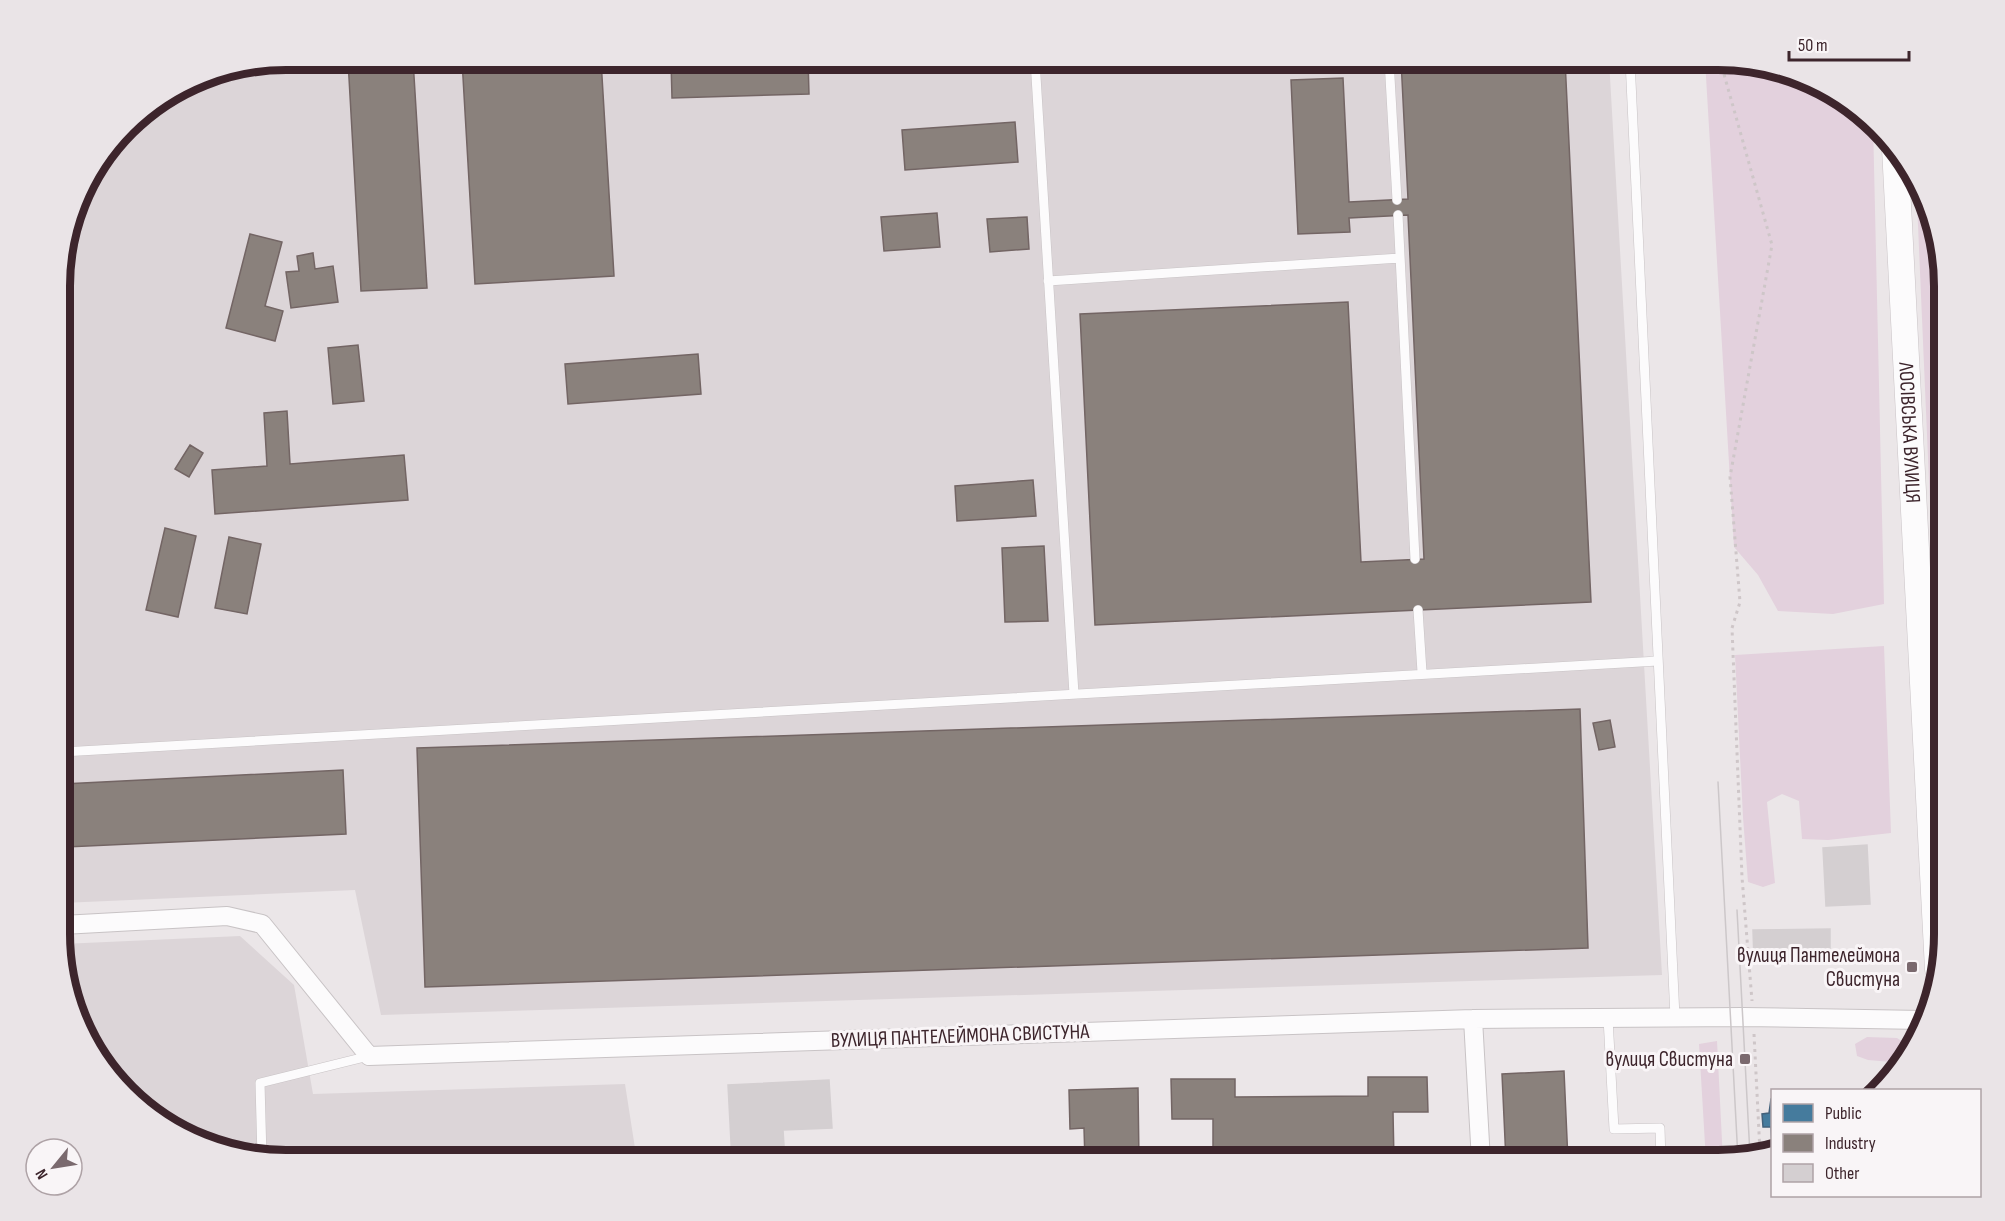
<svg xmlns="http://www.w3.org/2000/svg" width="2005" height="1221" viewBox="0 0 2005 1221" font-family="'Sofia Sans Condensed',sans-serif">
  <style>
    .built { fill: #dcd5d8 }
    .green { fill: #e3d1dd }
    .public { fill: #457b9d; stroke: #43617b; stroke-width: 1.5 }
    .industry { fill: #8a817c; stroke: #736564; stroke-width: 1.5 }
    .building { fill: #d4cfd1; stroke: #d4cfd1; stroke-width: 1.5 }
    .lines { fill: none; stroke-linecap: round; stroke-linejoin: round }
    .service-casing { stroke: #c8c3c5; stroke-width: 10 }
    .minor-casing { stroke: #c8c3c5; stroke-width: 20 }
    .secondary-casing { stroke: #c9c3c6; stroke-width: 27 }
    .path { stroke: #cec6c8; stroke-width: 3; stroke-dasharray: 3 4.5; stroke-linecap: butt }
    .service { stroke: #fcfbfc; stroke-width: 9 }
    .minor { stroke: #fcfbfc; stroke-width: 18 }
    .secondary { stroke: #fcfbfc; stroke-width: 26 }
    .tram { stroke: #ccc7c9; stroke-width: 1.5 }
    .poi-dot { fill: #7a696e; stroke: #f9f5f7; stroke-width: 2 }
    .labels { text-anchor: middle; dominant-baseline: central; stroke-width: 6; stroke-linejoin: round; paint-order: stroke }
    .street-label { font-size: 21px; fill: #3d252c; stroke: #f9f5f7 }
    .poi-label { font-size: 21px; fill: #3d252c; stroke: #f9f5f7; text-anchor: end }
    .rim { fill: none; stroke: #3d252c; stroke-width: 8 }
  </style>
  <rect width="100%" height="100%" fill="#ebe6e8"/>
  <path class="built" d="M287,60h1322l53,915 -1281,40 -26,-125 -293,13v-646l22,-71 53,-70 63,-39z
    M240,936l54,49 19,109 312,-10 12,77h-351l-58,-8 -55,-23 -75,-70 -36,-96v-20z"/>
  <path class="green" d="M1705,60h14l58,8 55,23 41,31 11,482 -51,10 -55,-3 -20,-36 -24,-28z
    M1916,179l28,92 1,536 -2,-1z
    M1884,646l7,187 -63,7 -26,-1 -3,-38 -17,-7 -15,8 8,81 -12,4 -15,-5 -5,-65 -8,-162z
    M1867,1037l30,1 17,11 -22,28 -1,-15 -23,-2 -11,-4 -2,-12z
    M1717,1041l6,120h-17l-7,-117z"/>
  <path class="public" d="M1771,1099h1v50l-1,-22h-8l-1,-13 7,-1z"/>
  <path class="industry" d="M348,60h65l14,228 -66,3z
    M462,60h139l13,216 -139,8z
    M671,60h137l1,34 -137,4z
    M1401,60h164l26,542 -496,23 -15,-311 268,-12 13,260 63,-3 -16,-344 -59,3 1,14 -52,2 -7,-154 52,-2 6,124 59,-3z
    M1015,122l3,40 -113,8 -3,-40z
    M937,213l3,34 -56,4 -3,-34z
    M1027,217l2,32 -39,3 -3,-33z
    M250,234l32,8 -17,64 18,5 -8,30 -49,-13z
    M313,253l2,16 18,-3 5,36 -47,6 -5,-36 13,-1 -2,-15z
    M358,345l6,56 -31,3 -5,-56z
    M698,354l3,40 -133,10 -3,-40z
    M287,411l3,53 114,-9 4,45 -193,14 -3,-44 55,-4 -3,-53z
    M190,445l13,8 -14,24 -14,-8z
    M1033,480l3,36 -79,5 -2,-35z
    M165,528l31,8 -18,81 -32,-7z
    M229,537l32,7 -14,70 -32,-6z
    M1044,546l4,75 -43,1 -3,-74z
    M1580,709l8,239 -1163,39 -8,-239z
    M1610,720l5,27 -16,3 -6,-27z
    M343,770l3,64 -280,13 -3,-63z
    M1564,1071l4,90h-62l-4,-87z
    M1368,1077h59l1,35h-35l1,49h-181v-42h-41l-1,-40h64v18l133,-1z
    M1138,1088l1,73h-54l-1,-33 -14,1 -1,-39z"/>
  <path class="building" d="M1867,845l3,59 -44,2 -3,-58z
    M1830,929v31l-76,1 -1,-31z
    M829,1080l3,48 -49,2 2,31h-53l-4,-76z"/>
  <g class="lines">
    <g class="service-casing">
      <path id="service" d="M1035,60l39,634
        M1389,60l8,140
        M1630,60l45,957
        M1398,215l17,344
        M1048,281l352,-23
        M1418,610l4,62
        M62,752l1596,-91
        M1608,1018l6,111 46,-1 1,33
        M262,1158l-2,-75 109,-27"/>
    </g>
    <g class="minor-casing">
      <path id="minor" d="M62,925l165,-9 35,8 107,132 1104,-37 270,-2 180,3
        M1473,1019l8,142"/>
    </g>
    <g class="secondary-casing">
      <g id="secondary">
        <path id="s1" d="M1895,148l43,821"/>
      </g>
    </g>
    <path class="path" d="M1720,60l52,185 -42,232 10,125 -8,26 10,249 10,124
      M1754,1034l6,118"/>
    <use href="#service" class="service"/>
    <use href="#minor" class="minor"/>
    <use href="#secondary" class="secondary"/>
    <path class="tram" d="M1718,782l20,377
      M1737,910l13,245"/>
  </g>
  <g class="poi-dot">
    <rect x="1906" y="961" width="12" height="12" rx="3"/>
    <rect x="1739" y="1053" width="12" height="12" rx="3"/>
  </g>
  <g class="labels">
    <g class="street-label">
      <text stroke="none"><textPath href="#s1" startOffset="285">ЛОСІВСЬКА ВУЛИЦЯ</textPath></text>
      <text transform="translate(960 1036) rotate(-2)">ВУЛИЦЯ ПАНТЕЛЕЙМОНА СВИСТУНА</text>
    </g>
    <g class="poi-label">
      <text x="1900" y="955">вулиця Пантелеймона<tspan x="1900" dy="24">Свистуна</tspan></text>
      <text x="1733" y="1059">вулиця Свистуна</text>
    </g>
  </g>
  <path d="M0 0H2005V1221H0ZM286 70H1718A216 216 0 0 1 1934 286V934A216 216 0 0 1 1718 1150H286A216 216 0 0 1 70 934V286A216 216 0 0 1 286 70Z" fill="#eae4e7" fill-rule="evenodd"/>
  <path class="rim" d="M286 70H1718A216 216 0 0 1 1934 286V934A216 216 0 0 1 1718 1150H286A216 216 0 0 1 70 934V286A216 216 0 0 1 286 70Z"/>
  <rect x="1771" y="1089" width="210" height="108" fill="#f9f5f7" stroke="#aea2a6" stroke-width="1.5"/>
  <rect x="1783" y="1104" width="30" height="18" fill="#457b9d" stroke="#aea2a6" stroke-width="1.5"/>
  <text x="1825" y="1119" font-size="18" fill="#3d252c">Public</text>
  <rect x="1783" y="1134" width="30" height="18" fill="#8a817c" stroke="#aea2a6" stroke-width="1.5"/>
  <text x="1825" y="1149" font-size="18" fill="#3d252c">Industry</text>
  <rect x="1783" y="1164" width="30" height="18" fill="#d4cfd1" stroke="#aea2a6" stroke-width="1.5"/>
  <text x="1825" y="1179" font-size="18" fill="#3d252c">Other</text>
  <g transform="translate(54 1167) rotate(240)"><circle r="28" fill="#f9f5f7" stroke="#aea2a6" stroke-width="1.5"/>
  <path d="M0-4.5L10 22L0 15L-10 22Z" fill="#7a696e"/>
  <text y="-9" font-size="16" font-weight="bold" text-anchor="middle" fill="#3d252c">N</text>
  </g>
  <path d="M1789 51v9h120v-9" fill="none" stroke="#3d252c" stroke-width="3"/>
  <text x="1798" y="51" font-size="18" fill="#3d252c" stroke="#f9f5f7" stroke-width="4.5" paint-order="stroke">50 m</text>
</svg>
